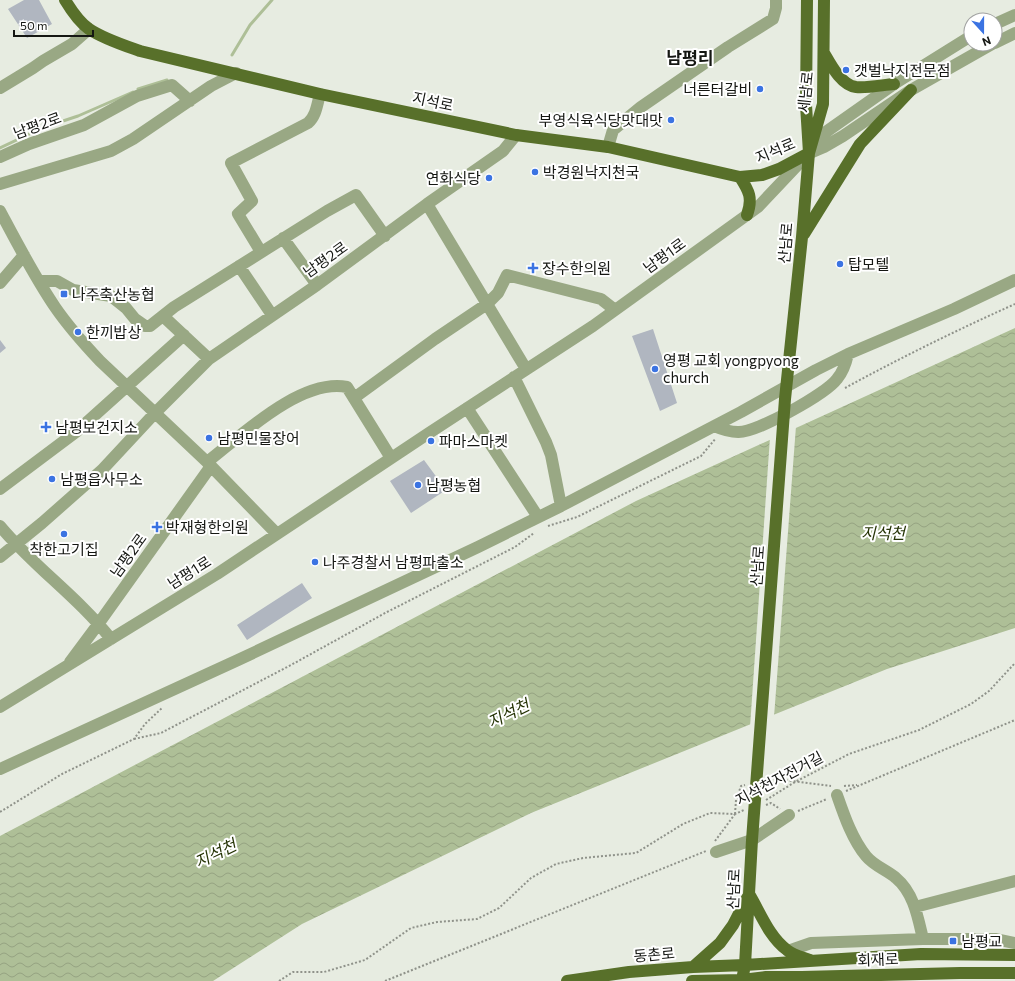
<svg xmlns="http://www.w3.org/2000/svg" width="1015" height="981" viewBox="0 0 1015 981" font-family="Commissioner,'Noto Sans KR',sans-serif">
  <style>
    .water { fill: url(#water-waves) }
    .pier { fill: #e7ece1 }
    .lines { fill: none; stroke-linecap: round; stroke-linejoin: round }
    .stream { stroke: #aebf97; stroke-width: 3 }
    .building { fill: #b0b6c0 }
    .path { stroke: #8f928a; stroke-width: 2; stroke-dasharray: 2 2; stroke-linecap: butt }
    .minor { stroke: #99a884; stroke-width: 12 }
    .major { stroke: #58702a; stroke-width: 12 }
    .poi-dot { fill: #3b73e2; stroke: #fff; stroke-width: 1.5 }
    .labels { text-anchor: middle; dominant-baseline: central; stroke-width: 4; stroke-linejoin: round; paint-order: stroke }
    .poi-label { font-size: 15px; fill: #151713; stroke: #fff; text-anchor: start }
    .street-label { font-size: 15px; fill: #151713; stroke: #fff }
    .water-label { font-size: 16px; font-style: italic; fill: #263406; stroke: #fff }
    .quarter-label { font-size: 17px; font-weight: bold; fill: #151713; stroke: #fff }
  </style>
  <defs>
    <pattern id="water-waves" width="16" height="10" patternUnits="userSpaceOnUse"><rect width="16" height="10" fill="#aebf97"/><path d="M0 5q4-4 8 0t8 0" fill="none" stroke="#95a381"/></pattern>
  </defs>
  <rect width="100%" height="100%" fill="#e7ece1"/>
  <path class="water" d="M1015,328v300l-128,41 -356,144 -229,111 -89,57h-213v-145l636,-335z"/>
  <path class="pier" d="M796,426l-22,291 -24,10 20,-290z"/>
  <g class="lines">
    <path class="stream" d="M232,55l18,-30 22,-25
      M138,89l29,-9
      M0,148l42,-20 36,-12 55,-24"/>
  </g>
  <path class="building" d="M24,0h15l13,24 -25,14 -19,-29z
    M653,329l24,74 -17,8 -28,-75z
    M0,340l6,8 -6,5z
    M424,460l22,30 -35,23 -21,-32z
    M302,583l10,15 -65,42 -10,-15z"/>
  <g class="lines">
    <path class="path" d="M845,388c55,-30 112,-58 170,-84
      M548,526l29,-9 124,-61 15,-18
      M134,739l27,-6 130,-68 96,-53 128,-65 19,-14
      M766,779l3,-1 62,8
      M844,786l13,-1
      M846,791l169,-71
      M766,800l29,-18 54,-28 70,-24 52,-26 18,-13 26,-28
      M766,805l5,-2 9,6
      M798,811l29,-12
      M0,812l62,-38 72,-35 11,-15 17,-16
      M735,814l1,-14 5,-14 4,-1
      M715,841l20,-27
      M279,981l14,-9h31l41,-12 46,-32 26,-6 40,-3 22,-11 32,-30 25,-14 27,-6 53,-5 47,-29 27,-11 25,1 9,-4
      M385,981l321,-130"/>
    <path class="minor" d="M995,24l20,-9
      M995,43l20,-10
      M0,88l33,-20 10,-7 29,-17 17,-15
      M608,147l5,-17 28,-23 87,-60 45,-28 3,-11v-8
      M810,153l14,-6 19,-11 68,-46 81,-46
      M0,157l29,-13 55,-19 53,-29 35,-11 18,16
      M0,184l111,-33 22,-12 78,-53 25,-13
      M427,204l99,165
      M0,211c17,32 34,65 55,96 13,19 29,37 45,54l107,101 70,72
      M283,238l34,47
      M261,252l-23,-38 14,-13 -21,-38 77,-40c8,-7 9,-18 12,-29
      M239,266l33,49
      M39,281h18l16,9 38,6 15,12 9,11 10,7h5l24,-19 153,-96 29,-16 29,41
      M0,283l24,-28
      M163,316l46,43
      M514,377l32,65 5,13 10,51
      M354,398l81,-59 52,-35 11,-11 9,-18 94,24 14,11
      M467,408l71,109
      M714,426c7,3 16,6 24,6 18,1 88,-38 99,-53 6,-7 9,-16 11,-25
      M207,462c35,-27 94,-84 140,-75l44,71
      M0,489l76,-57 108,-97
      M0,526c34,41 78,71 111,113
      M0,557l42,-34 60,-53 53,-57 54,-54 108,-74 110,-81 76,-53 13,-16
      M70,662l29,-39 112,-157
      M0,707l217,-133 212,-141 164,-107 165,-119 51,-54 14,-19 71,-50 77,-48
      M0,769l238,-109 240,-113 83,-41 180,-94 75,-42 32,-16 106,-45 61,-29
      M837,795c7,20 15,44 29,61 8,10 21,14 30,22 18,15 22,40 27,61
      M716,852l36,-12 37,-25
      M915,907l100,-26
      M788,951l23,-8 112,-4h72l20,4"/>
    <path class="major" d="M65,0c6,10 14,22 24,29 15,10 34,16 51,22l180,43 196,41 92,12 132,30 22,-2 17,-6 30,-16
      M807,0l-1,105 3,48 14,-49 1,-104
      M824,53c7,12 17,32 32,34 12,1 26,-2 38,-3
      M740,177c9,14 13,21 7,38
      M804,234l56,-90 51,-54
      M749,894c11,18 20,43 38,56 6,5 15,7 23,10
      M693,967l27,-24 13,-18 14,-27
      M742,980l3,-15 7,-125 33,-441 17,-162 7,-84
      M567,981l62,-9 64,-5 52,-2 176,-11 94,1
      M692,981l50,-1 24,-3h36l158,-4h55"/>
  </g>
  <g class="poi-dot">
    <circle cx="846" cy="70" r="4"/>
    <circle cx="760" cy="89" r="4"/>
    <circle cx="671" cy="120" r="4"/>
    <circle cx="535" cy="172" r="4"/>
    <circle cx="489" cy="178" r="4"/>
    <circle cx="840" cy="264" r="4"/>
    <path d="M531 262h4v4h4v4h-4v4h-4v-4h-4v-4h4z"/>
    <rect x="60" y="290" width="8" height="8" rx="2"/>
    <circle cx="78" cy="332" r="4"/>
    <circle cx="655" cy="369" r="4"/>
    <path d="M44 421h4v4h4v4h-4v4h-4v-4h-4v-4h4z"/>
    <circle cx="209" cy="438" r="4"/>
    <circle cx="431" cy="441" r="4"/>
    <circle cx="52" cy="479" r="4"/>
    <circle cx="418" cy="485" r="4"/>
    <path d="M155 521h4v4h4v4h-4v4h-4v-4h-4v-4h4z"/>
    <circle cx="64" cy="534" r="4"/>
    <circle cx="315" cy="562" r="4"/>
    <rect x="949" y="937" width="8" height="8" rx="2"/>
  </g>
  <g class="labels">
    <g class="poi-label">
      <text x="854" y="70">갯벌낙지전문점</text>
      <text x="752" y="89" text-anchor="end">너른터갈비</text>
      <text x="663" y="120" text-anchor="end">부영식육식당맛대맛</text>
      <text x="543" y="172">박경원낙지천국</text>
      <text x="481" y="178" text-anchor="end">연화식당</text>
      <text x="848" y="264">탑모텔</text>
      <text x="542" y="268">장수한의원</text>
      <text x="72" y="294">나주축산농협</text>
      <text x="86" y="332">한끼밥상</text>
      <text x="663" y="360">영평 교회 yongpyong<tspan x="663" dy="17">church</tspan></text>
      <text x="55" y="427">남평보건지소</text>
      <text x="217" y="438">남평민물장어</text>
      <text x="439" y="441">파마스마켓</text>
      <text x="60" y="479">남평읍사무소</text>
      <text x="426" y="485">남평농협</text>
      <text x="166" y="527">박재형한의원</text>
      <text x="64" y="549" text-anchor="middle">착한고기집</text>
      <text x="323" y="562">나주경찰서 남평파출소</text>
      <text x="961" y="941">남평교</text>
    </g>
    <g class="street-label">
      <text transform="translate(805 92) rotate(-84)">세남로</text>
      <text transform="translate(433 101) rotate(12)">지석로</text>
      <text transform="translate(37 125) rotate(-20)">남평2로</text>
      <text transform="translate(775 150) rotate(-23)">지석로</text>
      <text transform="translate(785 243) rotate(-85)">산남로</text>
      <text transform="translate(664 255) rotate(-36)">남평1로</text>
      <text transform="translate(325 259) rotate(-35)">남평2로</text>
      <text transform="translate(128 555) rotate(-54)">남평2로</text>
      <text transform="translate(757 566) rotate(-86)">산남로</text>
      <text transform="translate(189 572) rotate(-32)">남평1로</text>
      <text transform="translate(779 778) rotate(-28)">지석천자전거길</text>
      <text transform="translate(733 889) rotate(-87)">산남로</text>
      <text transform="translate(654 954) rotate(-5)">동촌로</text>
      <text transform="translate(878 959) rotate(-2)">회재로</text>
    </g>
    <g class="water-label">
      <text x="883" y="532">지석천</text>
      <text transform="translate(508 713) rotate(-26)">지석천</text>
      <text transform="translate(215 853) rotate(-26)">지석천</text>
    </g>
    <g class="quarter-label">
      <text x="690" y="57">남평리</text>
    </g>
  </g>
  <g transform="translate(983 32) rotate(159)"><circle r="19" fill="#ffffff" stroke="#a1a2a1"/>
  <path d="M0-3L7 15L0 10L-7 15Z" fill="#3b73e2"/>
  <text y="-6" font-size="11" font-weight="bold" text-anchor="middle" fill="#151713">N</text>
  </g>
  <path d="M14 30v6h79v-6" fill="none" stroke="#151713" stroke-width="2"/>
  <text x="20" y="30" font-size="12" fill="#151713" stroke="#ffffff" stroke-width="3" paint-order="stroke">50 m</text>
</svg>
